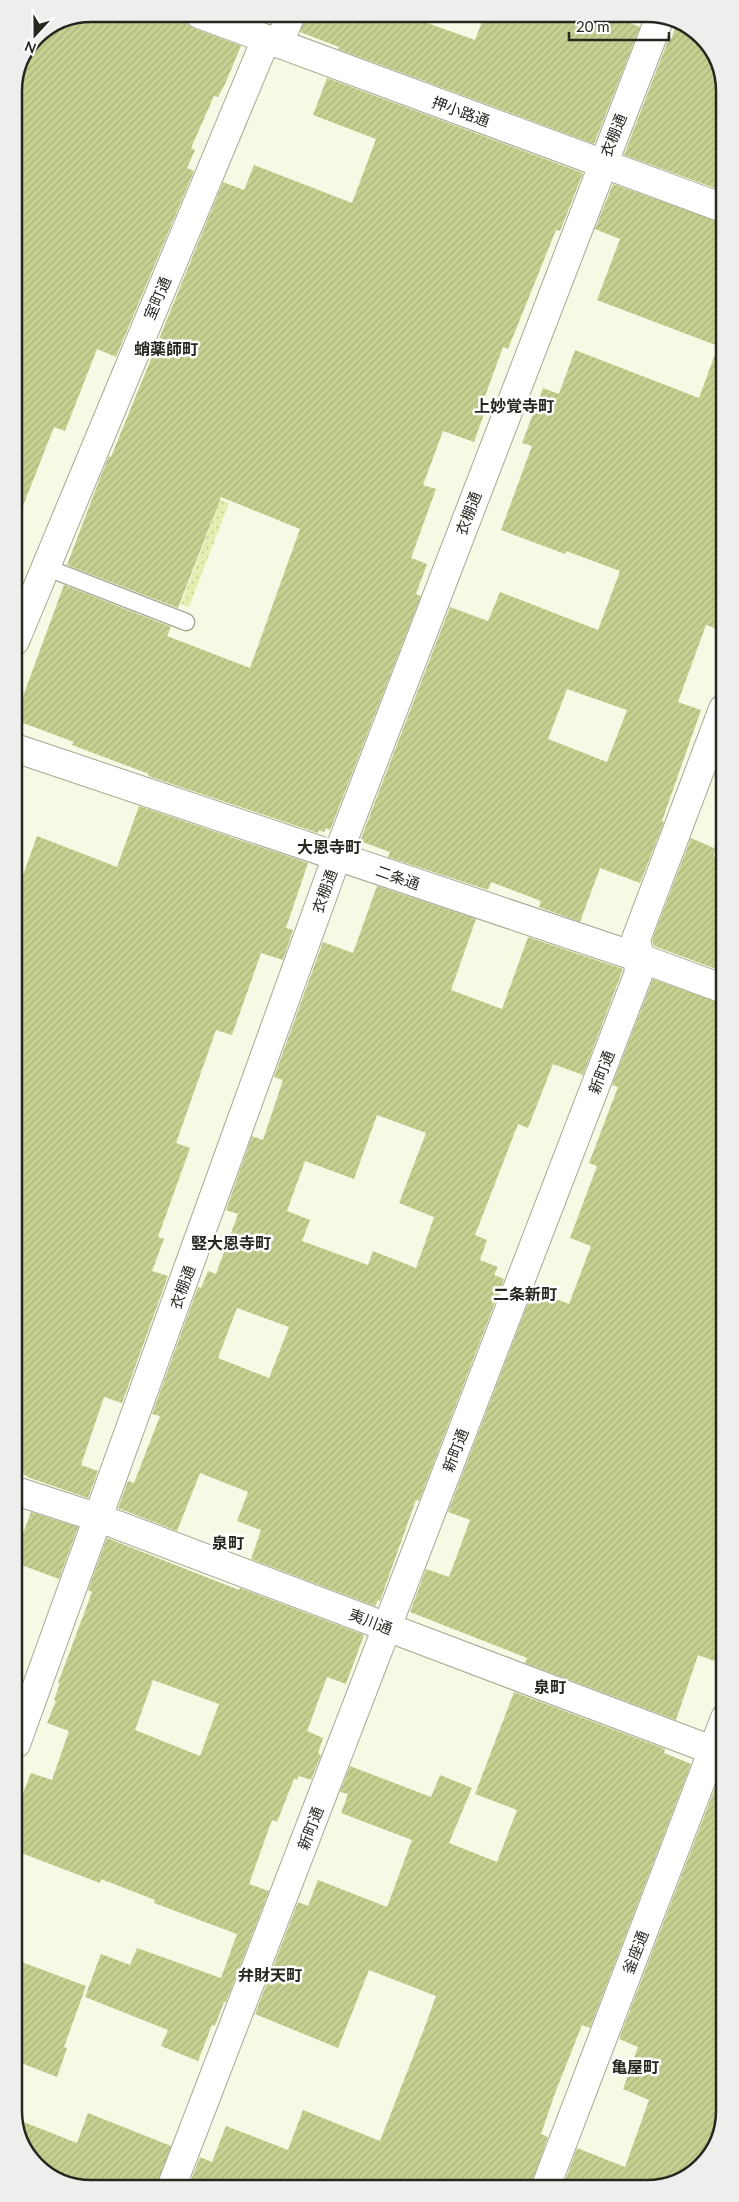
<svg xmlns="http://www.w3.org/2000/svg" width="739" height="2202" viewBox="0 0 739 2202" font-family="Lato,'Noto Sans JP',sans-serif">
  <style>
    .grass { fill: url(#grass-dots) }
    .building { fill: url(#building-hatch); fill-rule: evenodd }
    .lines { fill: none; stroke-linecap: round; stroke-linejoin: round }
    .service-casing { stroke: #a5a994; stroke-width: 19 }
    .minor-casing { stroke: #a5a994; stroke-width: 30 }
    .service { stroke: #fff; stroke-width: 16 }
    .minor { stroke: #fff; stroke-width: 28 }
    .labels { text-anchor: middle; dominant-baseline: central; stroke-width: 5; stroke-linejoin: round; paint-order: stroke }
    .street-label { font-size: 15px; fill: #262820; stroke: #fff }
    .neighbourhood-label { font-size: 16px; font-weight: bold; fill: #262820; stroke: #fff }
    .rim { fill: none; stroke: #262820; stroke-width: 2.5 }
  </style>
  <defs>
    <pattern id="grass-dots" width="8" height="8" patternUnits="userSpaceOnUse" patternTransform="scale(1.25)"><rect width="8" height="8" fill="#e3eeb0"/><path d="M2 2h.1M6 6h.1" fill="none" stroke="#c3cc97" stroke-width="1.8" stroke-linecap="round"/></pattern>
    <pattern id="building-hatch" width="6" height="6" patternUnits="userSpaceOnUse" patternTransform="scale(1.25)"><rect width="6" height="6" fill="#c6d090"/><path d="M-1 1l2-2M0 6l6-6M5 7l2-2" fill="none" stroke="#aab37c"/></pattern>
  </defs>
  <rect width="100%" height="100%" fill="#f6fae4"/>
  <path class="grass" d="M197,491l32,12 -40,104 -8,-3 31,-82 -23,-9z"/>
  <path class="building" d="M92,14h92l3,10 6,4 48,18 -16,38 -7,13 -4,-1 -23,52 4,2 -8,18 7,3 -78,186 -19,-8 -32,82 -11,-4 -38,97h-2v-437l23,-51z
    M258,14h16l-3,7 -13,-5z
    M306,14h96l73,26 10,-26h122l33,13 -46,117 -256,-95 1,-2 -39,-15z
    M677,24l23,11 23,37v119l-99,-36 45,-117 2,1z
    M327,78l256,95 -23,58 -4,-1 -48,119 -5,-2 -23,63 5,1 -11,31 -31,-11 -20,54 13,4 -25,69 16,6 -11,30 5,2 -91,234 -4,-2 -2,4 -5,-2 -1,3 -170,-57 1,-2 -77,-29 2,-3 -59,-22v-2l49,-133 107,42 -4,9 83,32 50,-139 -79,-32 -43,111 -111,-43 33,-87 9,-22 2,1 112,-275 21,8 10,-25 98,38 24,-64 -63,-24z
    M613,184l110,39v408l-17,-6 -28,77 23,8 -39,111 2,1 -24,61 -40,-15 -20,54 -41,-15 2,-6 -50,-19 -3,8 -100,-33 2,-5 -30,-11 90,-234 38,14 12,-29 98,38 22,-59 -54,-20 -1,3 -64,-24 31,-84 -10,-3 21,-55 16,6 16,-44 124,48 19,-52 -121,-46 23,-61 -25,-10zM567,689l60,21 -20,52 -59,-23z
    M139,806l169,57 -22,65 7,2 -10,30 -22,-7 -29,82 -16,-5 -40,113 14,5 -32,89 6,2 -12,32 16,5 -46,127 -18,-6 -23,68 17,6 -10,27 -61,-21v-1l-11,-5 -1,-599 8,3 14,-39 80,31z
    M691,838l25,11 -3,7 11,4v112l-70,-26 -2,-6z
    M377,886l99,33 -25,71 51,19 26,-72 95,32 -40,106 -30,-11 -25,64 -10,-4 -43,111 12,5 -7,20 18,7 -4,8 10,4 -85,222 -3,-1 -36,101 -2,-1 -3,6 -124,-47 10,-29 -24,-9 11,-29 -48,-19 -23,58 -59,-23 10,-27 6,2 26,-67 -8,-2 46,-127 3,1 7,-17 8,3 22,-60 -12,-4 26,-74 11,4 20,-60 -9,-3 49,-135 30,11zM377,1115l49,18 -27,70 35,14 -18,51 -43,-17 -5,14 -66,-24 8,-21 -23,-9 18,-50 49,18zM237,1308l52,19 -20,51 -51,-20z
    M653,979l71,25 1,661 -27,-10 -22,65 -151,-57 2,-5 -117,-46 16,-43 23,8 21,-57 -22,-8 85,-222 36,14 22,-58 -21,-8 27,-72 -8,-3 29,-76 -6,-2z
    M31,1512l47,15 -19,52 -43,-16v-35l8,3z
    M107,1538l132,52 1,-2 124,47 -18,49 -19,-7 -20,54 16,7 -5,15 3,2 -10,25 -12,-4 -2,4 -3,-1 -17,43 -5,-2 -23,64 20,7 -43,111h-2l-9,24 -3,-1 -14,36 -37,-15 7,-16 -83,-33 16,-43 29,11 7,-17 84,30 16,-44 -83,-31 1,-3 -54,-21 -1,4 -84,-32v-57l6,2 9,-23 21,7 17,-49 -22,-8 9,-22 -2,-1 6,-17h-2l34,-91 -4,-2zM153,1680l66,24 -19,52 -65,-26z
    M514,1692l151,57 -1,4 27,11 -101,264 -8,-3 -27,68 -14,41 7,3 -17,49 -343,2 12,-31 12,5 14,-36 62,24 15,-40 77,31 44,-112 12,-33 -67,-26 -31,78 -83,-34 43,-112 10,4 10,-26 69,27 25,-67 -71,-27 7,-19 -8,-2 10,-26 81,31 9,-22 32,13 -23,55 48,19 20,-52 -42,-16z
    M720,1775l5,2v333l-16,48 -42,28h-104l14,-38 48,19 24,-67 -26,-11 15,-42 -19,-8z
    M16,1960l70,26 -22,61 3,1 -10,29 -41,-16z
    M88,2113l83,33 -15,42h-70l-45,-19 -25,-39v-11l61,24z"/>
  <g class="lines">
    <g class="service-casing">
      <path id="service" d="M45,567l141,55"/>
    </g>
    <g class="minor-casing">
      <path id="minor" d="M199,14l524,194
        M279,44l12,-30
        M15,641l251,-602
        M15,748l625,210 84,31
        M16,1491l83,27 626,237
        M16,1744l321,-888 323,-839
        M546,2186l179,-468
        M171,2188l467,-1213 2,-17 -4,-19 87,-230"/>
    </g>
    <use href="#service" class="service"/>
    <use href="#minor" class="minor"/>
  </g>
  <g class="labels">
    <g class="street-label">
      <text transform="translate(461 111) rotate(20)">押小路通</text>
      <text transform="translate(613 135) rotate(-68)">衣棚通</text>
      <text transform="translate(157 298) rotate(-67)">室町通</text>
      <text transform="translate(468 513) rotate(-69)">衣棚通</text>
      <text transform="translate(398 877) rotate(19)">二条通</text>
      <text transform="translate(324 891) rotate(-70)">衣棚通</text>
      <text transform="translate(601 1072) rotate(-69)">新町通</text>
      <text transform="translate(182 1287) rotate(-70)">衣棚通</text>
      <text transform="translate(455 1450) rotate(-69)">新町通</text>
      <text transform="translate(371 1621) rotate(21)">夷川通</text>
      <text transform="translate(310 1828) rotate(-69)">新町通</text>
      <text transform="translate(635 1952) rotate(-69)">釜座通</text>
    </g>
    <g class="neighbourhood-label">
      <text x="166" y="348">蛸薬師町</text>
      <text x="514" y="405">上妙覚寺町</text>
      <text x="329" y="846">大恩寺町</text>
      <text x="231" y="1242">竪大恩寺町</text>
      <text x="525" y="1293">二条新町</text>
      <text x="228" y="1542">泉町</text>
      <text x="550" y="1686">泉町</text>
      <text x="270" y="1974">弁財天町</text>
      <text x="635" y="2066">亀屋町</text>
    </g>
  </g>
  <path d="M0 0H739V2202H0ZM91 22H647A69 69 0 0 1 716 91V2111A69 69 0 0 1 647 2180H91A69 69 0 0 1 22 2111V91A69 69 0 0 1 91 22Z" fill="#eeeeed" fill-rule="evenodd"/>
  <path class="rim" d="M91 22H647A69 69 0 0 1 716 91V2111A69 69 0 0 1 647 2180H91A69 69 0 0 1 22 2111V91A69 69 0 0 1 91 22Z"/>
  <g transform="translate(35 35) rotate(201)" stroke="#ffffff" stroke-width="4" paint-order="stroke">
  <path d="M0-4L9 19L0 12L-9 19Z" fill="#262820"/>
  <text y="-8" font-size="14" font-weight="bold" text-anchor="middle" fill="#262820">N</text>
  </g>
  <path d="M569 32v8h100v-8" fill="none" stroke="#262820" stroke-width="2.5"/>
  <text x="576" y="32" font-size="15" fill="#262820" stroke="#ffffff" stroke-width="4" paint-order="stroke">20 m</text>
</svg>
